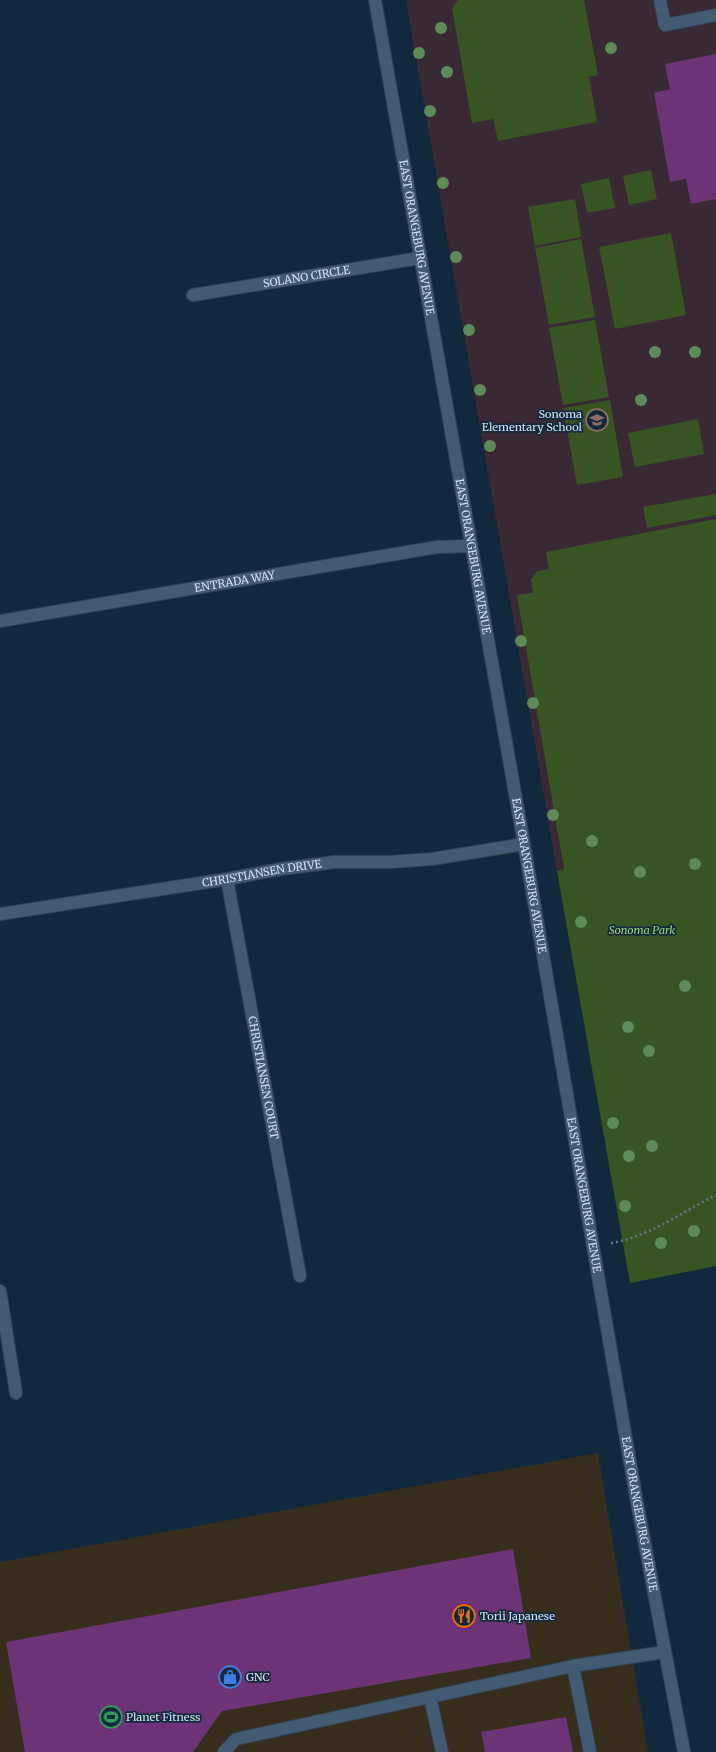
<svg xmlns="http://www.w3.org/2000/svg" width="716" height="1752" viewBox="0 0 716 1752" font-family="Merriweather,serif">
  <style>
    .commercial { fill: #372d1d }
    .education { fill: #382935 }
    .green { fill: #395423 }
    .building { fill: #6c3476 }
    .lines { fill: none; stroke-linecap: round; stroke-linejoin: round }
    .minor-casing { stroke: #334354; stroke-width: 14 }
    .path { stroke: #657889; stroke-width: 2.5; stroke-dasharray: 2 3; stroke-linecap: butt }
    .minor { stroke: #435b72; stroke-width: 12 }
    .tree { fill: #5e8958 }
    .labels { text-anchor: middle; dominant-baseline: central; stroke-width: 3.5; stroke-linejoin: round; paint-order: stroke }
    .street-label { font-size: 11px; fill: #d4e2ef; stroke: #12293d }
    .poi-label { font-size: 11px; fill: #d4e2ef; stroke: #12293d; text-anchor: start }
    .park-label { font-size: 11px; font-style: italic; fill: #9cd86e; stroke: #12293d }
  </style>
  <rect width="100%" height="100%" fill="#12293d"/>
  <path class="commercial" d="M598,1453l50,299h-648v-190z"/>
  <path class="education" d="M406,0h310v840l-159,31z"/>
  <path class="green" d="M458,0h126l14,75 -9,2 8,45 -99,19 -5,-22 -21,4 -20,-115z
    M651,170l6,29 -28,6 -6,-29z
    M609,178l6,30 -28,5 -6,-29z
    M575,199l6,38 -46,9 -7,-39z
    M671,233l15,82 -71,14 -16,-82z
    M581,239l14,78 -46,8 -14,-77z
    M595,320l14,77 -46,8 -14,-77z
    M610,400l13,77 -46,8 -14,-77z
    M698,419l6,35 -69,13 -7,-34z
    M716,494v21l-69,13 -4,-21z
    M716,519v747l-86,17 -73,-412 7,-2 -47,-274 16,-2 -2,-13 6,-9 12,-2 -3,-17z"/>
  <path class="building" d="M716,54v145l-25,5 -5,-25 -16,3 -16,-89 16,-4 -5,-25z
    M513,1549l18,109 -309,53 -29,41h-168l-19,-110z
    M566,1717l7,35h-88l-4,-20z"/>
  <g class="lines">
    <g class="minor-casing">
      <g id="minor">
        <path id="s1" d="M375,0l149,844 112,653 48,255"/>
        <path d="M660,0l5,25 51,-10"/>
        <path id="s2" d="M193,295l227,-37"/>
        <path id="s3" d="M0,621l437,-74 34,-1"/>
        <path id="s4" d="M227,879l73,397"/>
        <path id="s5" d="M0,914l227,-35 54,-10 53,-7h56l42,-3 92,-15"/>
        <path d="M0,1291l16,102"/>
        <path d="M573,1666l17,86"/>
        <path d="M430,1697l12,55"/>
        <path d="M224,1752l12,-13 337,-73 91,-14"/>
      </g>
    </g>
    <path class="path" d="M611,1243c38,-6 71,-31 105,-48"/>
    <use href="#minor" class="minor"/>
  </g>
  <g class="tree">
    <circle cx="441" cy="28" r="6"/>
    <circle cx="611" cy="48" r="6"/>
    <circle cx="419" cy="53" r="6"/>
    <circle cx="447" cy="72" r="6"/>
    <circle cx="430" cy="111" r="6"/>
    <circle cx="443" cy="183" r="6"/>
    <circle cx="456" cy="257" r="6"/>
    <circle cx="469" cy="330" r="6"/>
    <circle cx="655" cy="352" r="6"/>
    <circle cx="695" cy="352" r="6"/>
    <circle cx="480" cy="390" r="6"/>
    <circle cx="641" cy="400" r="6"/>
    <circle cx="490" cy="446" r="6"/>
    <circle cx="521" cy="641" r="6"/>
    <circle cx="533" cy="703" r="6"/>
    <circle cx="553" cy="815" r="6"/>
    <circle cx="592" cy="841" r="6"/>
    <circle cx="695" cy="864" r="6"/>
    <circle cx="640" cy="872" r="6"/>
    <circle cx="581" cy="922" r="6"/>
    <circle cx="685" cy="986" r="6"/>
    <circle cx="628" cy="1027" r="6"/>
    <circle cx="649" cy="1051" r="6"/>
    <circle cx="613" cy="1123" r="6"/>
    <circle cx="652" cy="1146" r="6"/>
    <circle cx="629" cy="1156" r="6"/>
    <circle cx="625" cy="1206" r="6"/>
    <circle cx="694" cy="1231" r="6"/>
    <circle cx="661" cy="1243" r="6"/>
  </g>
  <defs>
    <g id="school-ring" transform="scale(1.15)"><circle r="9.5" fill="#12293d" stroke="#8d6e63" stroke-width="1.5"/><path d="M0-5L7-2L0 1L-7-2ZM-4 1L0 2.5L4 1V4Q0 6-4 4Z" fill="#8d6e63"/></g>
    <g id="restaurant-ring" transform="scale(1.15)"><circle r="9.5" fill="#12293d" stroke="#e8710a" stroke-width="1.5"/><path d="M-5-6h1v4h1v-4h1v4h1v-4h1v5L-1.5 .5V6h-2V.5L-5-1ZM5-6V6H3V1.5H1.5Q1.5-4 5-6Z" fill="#e8710a"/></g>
    <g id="shop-ring" transform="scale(1.15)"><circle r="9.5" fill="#12293d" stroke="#3f7fe0" stroke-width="1.5"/><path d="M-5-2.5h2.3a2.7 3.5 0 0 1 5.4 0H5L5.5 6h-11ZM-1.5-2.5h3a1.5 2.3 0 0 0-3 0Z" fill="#3f7fe0"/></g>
    <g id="stadium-ring" transform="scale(1.15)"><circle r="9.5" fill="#12293d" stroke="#2e9e5b" stroke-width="1.5"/><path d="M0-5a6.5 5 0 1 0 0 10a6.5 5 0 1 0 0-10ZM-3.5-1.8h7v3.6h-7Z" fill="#2e9e5b"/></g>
  </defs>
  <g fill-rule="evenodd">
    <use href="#school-ring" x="597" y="420"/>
    <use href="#restaurant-ring" x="464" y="1616"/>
    <use href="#shop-ring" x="230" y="1677"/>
    <use href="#stadium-ring" x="111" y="1717"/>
  </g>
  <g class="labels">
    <g class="street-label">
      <text stroke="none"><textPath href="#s1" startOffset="241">EAST ORANGEBURG AVENUE</textPath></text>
      <text stroke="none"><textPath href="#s2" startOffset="115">SOLANO CIRCLE</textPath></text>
      <text stroke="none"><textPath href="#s1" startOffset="565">EAST ORANGEBURG AVENUE</textPath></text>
      <text stroke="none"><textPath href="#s3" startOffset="238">ENTRADA WAY</textPath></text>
      <text stroke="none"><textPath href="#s5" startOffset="265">CHRISTIANSEN DRIVE</textPath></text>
      <text stroke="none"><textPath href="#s1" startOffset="889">EAST ORANGEBURG AVENUE</textPath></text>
      <text stroke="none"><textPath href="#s4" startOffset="202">CHRISTIANSEN COURT</textPath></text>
      <text stroke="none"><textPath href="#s1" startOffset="1213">EAST ORANGEBURG AVENUE</textPath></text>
      <text stroke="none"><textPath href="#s1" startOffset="1537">EAST ORANGEBURG AVENUE</textPath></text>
    </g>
    <g class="poi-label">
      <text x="582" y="414" text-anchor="end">Sonoma<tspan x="582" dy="13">Elementary School</tspan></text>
      <text x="480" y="1616">Torii Japanese</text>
      <text x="246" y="1677">GNC</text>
      <text x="126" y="1717">Planet Fitness</text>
    </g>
    <g class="park-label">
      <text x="642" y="930">Sonoma Park</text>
    </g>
  </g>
</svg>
